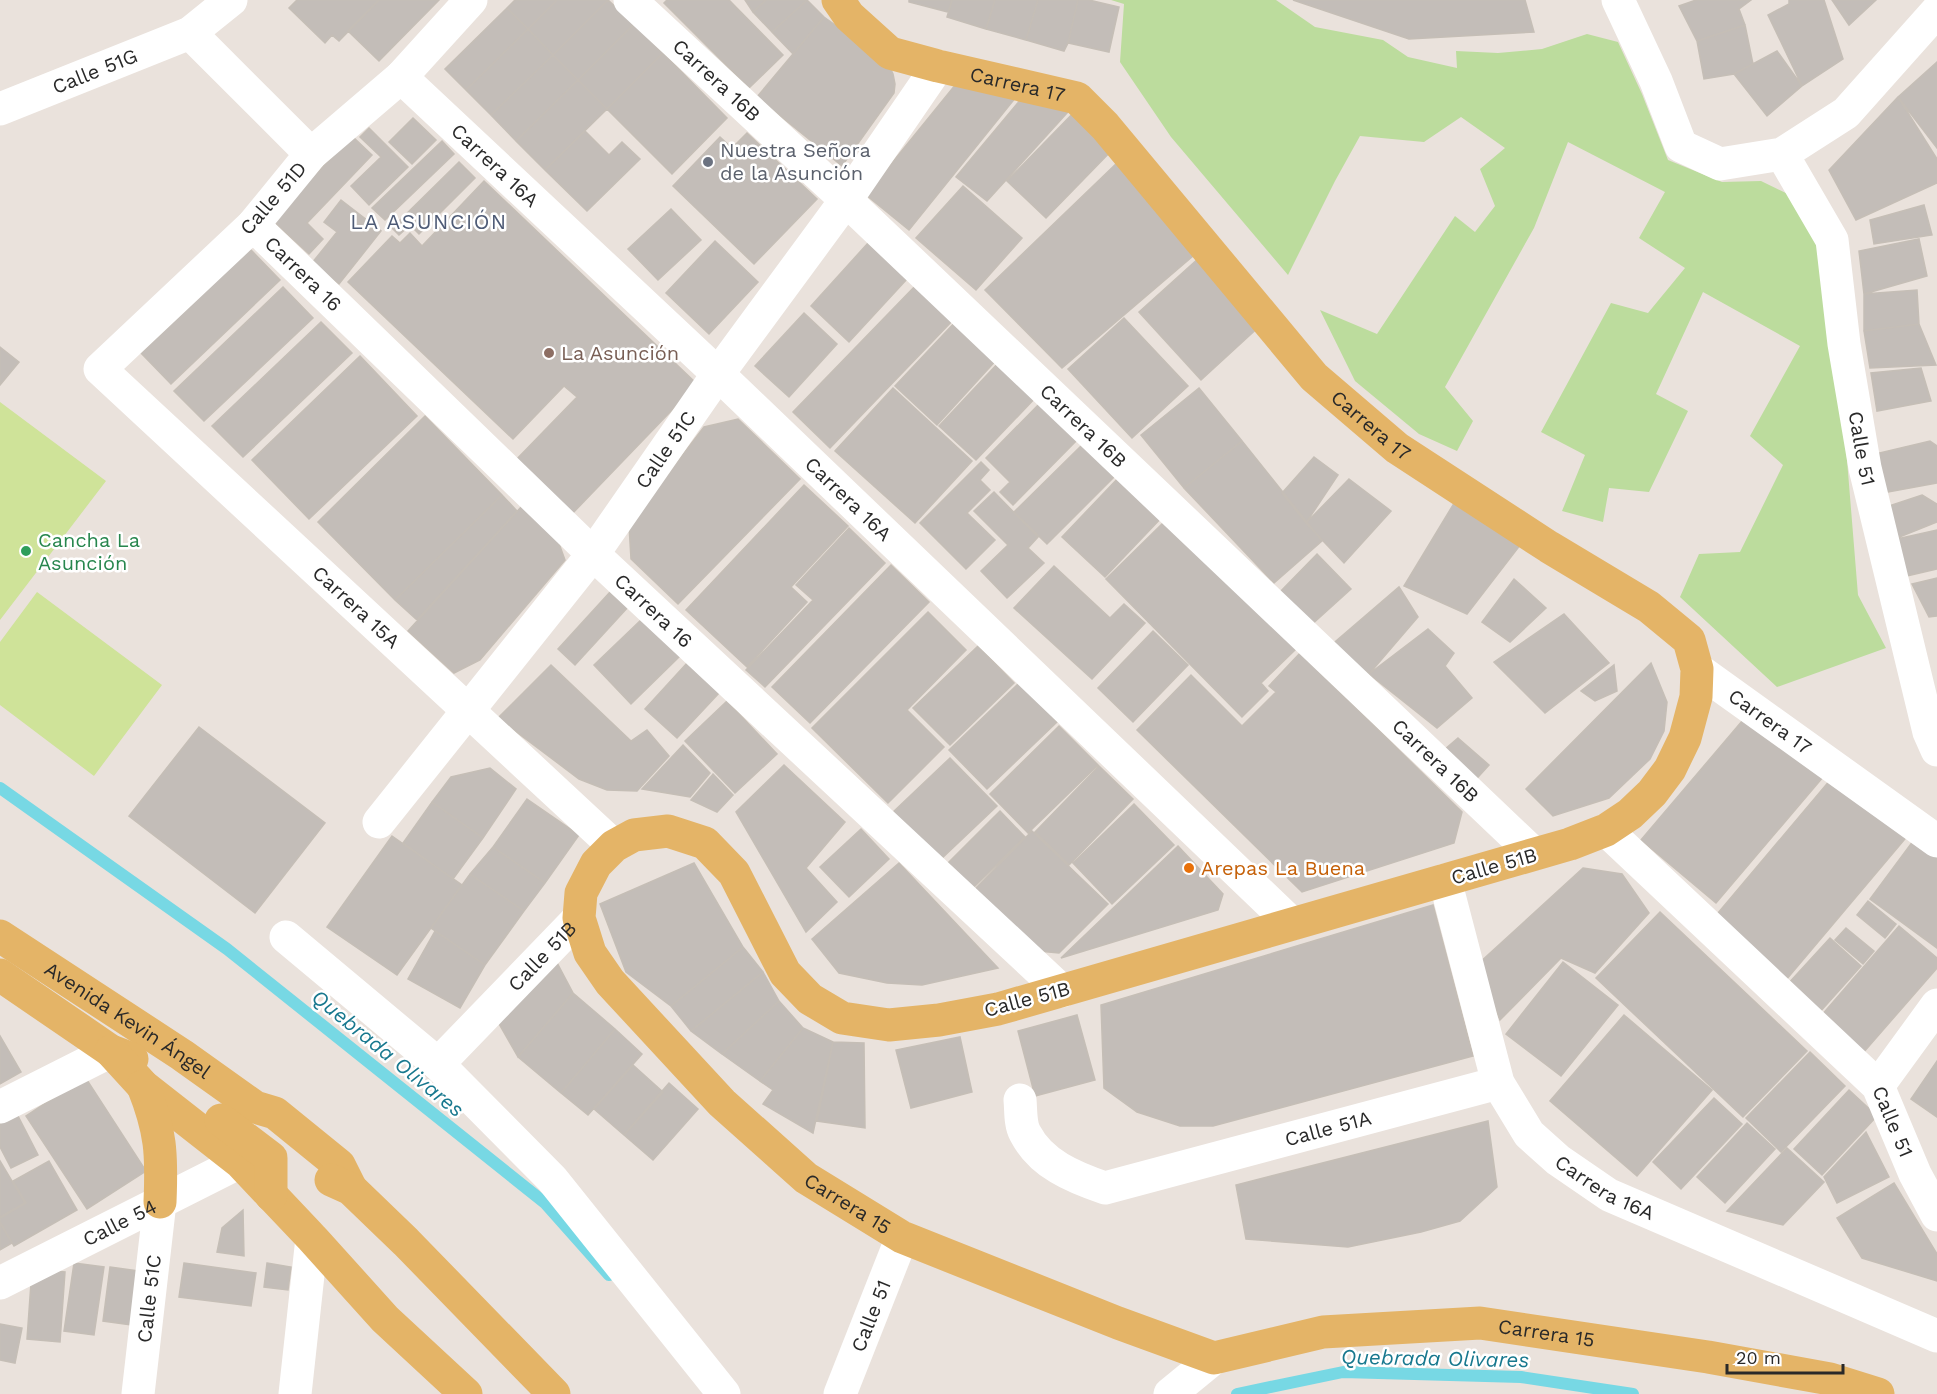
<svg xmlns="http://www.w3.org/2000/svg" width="1937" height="1394" viewBox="0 0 1937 1394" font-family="'Work Sans',sans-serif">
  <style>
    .green { fill: #bcdc9d }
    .pitch { fill: #cfe399 }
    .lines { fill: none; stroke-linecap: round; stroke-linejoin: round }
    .stream { stroke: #77d8e4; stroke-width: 12 }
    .building { fill: #c3bdb8; stroke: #c5beb6; stroke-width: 1.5 }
    .minor { stroke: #fff; stroke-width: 33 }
    .major { stroke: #e4b467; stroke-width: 33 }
    .worship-dot { fill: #6b7280; stroke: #fff; stroke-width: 2 }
    .education-dot { fill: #8d6e63; stroke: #fff; stroke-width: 2 }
    .leisure-dot { fill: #2e9e5b; stroke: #fff; stroke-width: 2 }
    .food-dot { fill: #e8710a; stroke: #fff; stroke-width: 2 }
    .labels { text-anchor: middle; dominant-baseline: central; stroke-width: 5; stroke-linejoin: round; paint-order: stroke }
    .street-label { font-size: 20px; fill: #292929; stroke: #fff }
    .worship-label { font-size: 20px; fill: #5b616d; stroke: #fff; text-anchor: start }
    .education-label { font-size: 20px; fill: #785e54; stroke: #fff; text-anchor: start }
    .leisure-label { font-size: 20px; fill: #27864d; stroke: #fff; text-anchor: start }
    .food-label { font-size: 20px; fill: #c56008; stroke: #fff; text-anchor: start }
    .neighbourhood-label { font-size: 21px; letter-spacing: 1.5px; fill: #4e5b76; stroke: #fff }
    .water-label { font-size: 21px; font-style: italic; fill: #18788e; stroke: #fff }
  </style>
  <rect width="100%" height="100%" fill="#eae2dc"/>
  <path class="green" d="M1111,0h165l39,27 68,13 25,17 49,11 -1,-17 42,2 44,-4 45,-15 31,8 24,52 26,66 54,22 39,-1 29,14 31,36 23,192 14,172 28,53 -109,39 -97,-90 19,-43 41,-2 43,-87 -33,-29 50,-90 -97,-54 -47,102 32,17 -39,81 -40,-4 -6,34 -41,-11 23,-56 -44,-23 70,-129 37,10 37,-45 -46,-30 26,-46 -97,-50 -34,86 -89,159 28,34 -16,30 -38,-17 -64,-53 -35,-71 57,24 78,-118 20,16 20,-26 -15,-37 25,-21 -44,-31 -37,25 -64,-6 -25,45 -47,94 -117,-138 -51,-75 4,-58z"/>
  <path class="pitch" d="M0,402l106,79 -106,139z
    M37,592l125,93 -68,91 -94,-71v-63z"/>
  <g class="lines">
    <path class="stream" d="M0,788l227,161 318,254 64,72
      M1237,1394l106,-22 178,5 112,17"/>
  </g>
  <path class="building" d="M297,0h82l-40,41 -7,-6 -7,8 -36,-35z
    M379,0h60l-60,61 -31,-30z
    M515,0h42l-29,29 -21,-21z
    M557,0h51l-55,55 -25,-26z
    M608,0l26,24 -56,56 -25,-25z
    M667,0h62l54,55 -34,33 -85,-85z
    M745,0h21l-13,12z
    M766,0h41l-35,32 -19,-20z
    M807,0l17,17 -31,37 -21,-22z
    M909,0h43l-4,12 -39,-10z
    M952,0h43l-9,29 -39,-12z
    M995,0h43l-12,40 -40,-11z
    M1038,0h40l-10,43 -4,8 -38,-11z
    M1078,0h11l30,7 -10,45 -41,-9z
    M1293,0h232l9,32 -125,7z
    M1696,0h55l-12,9 6,16 -48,16 -18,-35z
    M1789,0h35l19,59 -41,27 -34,-71 21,-11z
    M1832,0h44l-27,25z
    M507,8l21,21 -62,61 -21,-21z
    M824,17l64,46 5,11 2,10 -1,9 -52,73 -85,-69z
    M634,24l29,29 -56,56 -29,-29z
    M1745,25l8,39 -19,10 -30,5 -7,-38z
    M528,29l25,26 -62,60 -25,-25z
    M1777,51l25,35 -35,30 -33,-42z
    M663,53l64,65 -55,56 -65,-65z
    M553,55l25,25 -62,61 -25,-26z
    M1937,62v86l-39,-51z
    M960,79l60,13 -111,138 -43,-35z
    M578,80l29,29 -62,61 -29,-29z
    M1027,92l50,10 -90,99 -31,-24z
    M1898,97l39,62v24l-81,37 -27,-50z
    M1079,107l38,38 -71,73 -39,-37z
    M413,118l23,22 -24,24 -23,-22z
    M369,128l39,39 -39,38 -18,-19 30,-29 -21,-20z
    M585,131l24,24 13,-13 18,17 -53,52 -42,-41z
    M747,133l70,66 -63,65 -81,-78 47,-49 12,11z
    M352,136l20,19 -65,68 16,16 -14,15 -37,-34z
    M442,141l12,13 -69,66 -13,-12z
    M1121,159l79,91 -138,118 -77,-78z
    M459,162l16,16 -56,56 -9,-9 -11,10 -7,-7z
    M484,181l213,203 -127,132 -57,-53 64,-66 -13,-11 -51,53 -165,-157 44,-46 8,7 10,-10 12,13z
    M963,186l59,52 -46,52 -60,-52z
    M341,200l40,31 -42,53 -27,-21 25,-31 -13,-10z
    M1924,205l8,30 -58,9 -4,-24z
    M671,209l30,31 -43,40 -30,-31z
    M1919,239l8,37 -63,18 -5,-43z
    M715,241l43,41 -49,52 -43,-41z
    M868,243l39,36 -58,63 -38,-36z
    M250,249l30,31 -109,104 -30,-31z
    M1200,257l62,67 -61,56 -62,-68z
    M918,283l37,35 -125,130 -37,-36z
    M283,287l30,31 -109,103 -30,-30z
    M1917,290l2,34 -55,7v-37z
    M804,313l33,31 -48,53 -34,-31z
    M1124,318l64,68 -56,52 -64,-69z
    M958,319l41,38 -62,68 -42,-39z
    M321,322l31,31 -109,104 -31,-31z
    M1919,324l17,41 -66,3 -6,-37z
    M0,347l19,15 -19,23z
    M360,356l57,60 -108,103 -57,-59z
    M1001,360l37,35 -62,65 -37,-34z
    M1921,368l10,33 -54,10 -6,-38z
    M893,388l79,73 -57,62 -80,-72z
    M1199,388l43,53 -58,47 -43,-53z
    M1043,400l37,37 -67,68 -13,-13 10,-10 -24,-24z
    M425,416l77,79 -107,105 -77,-78z
    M738,419l62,60 -122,125 -47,-45 -2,-34 75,-98z
    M1242,441l80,100 -48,42 -90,-95z
    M1930,441l7,5v37l-54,10 -12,-38z
    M1084,443l32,32 -69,69 -33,-32z
    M1314,457l24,18 -32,48 -24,-30z
    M981,462l8,8 -9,10 10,10 -23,23 28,27 -29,29 -46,-46z
    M1121,475l43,40 -59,62 -43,-40z
    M1349,479l42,32 -47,52 -38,-40z
    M804,485l44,41 -57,61 16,15 -60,65 -61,-57z
    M994,492l44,45 -10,11 16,15 -37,35 -26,-27 27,-26 -34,-34z
    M502,495l15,16 -100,109 -22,-20z
    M1922,495l15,9v18l-45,18 -12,-31z
    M1456,500l65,44 -54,70 -63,-28z
    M522,506l35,32 8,22 -85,100 -26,13 -46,-42z
    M1167,519l129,130 -35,34 7,8 -26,26 -136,-138z
    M849,528l36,35 -120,124 -19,-17 67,-70 -17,-15z
    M1937,530v39l-39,9 -6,-38z
    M1317,554l34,35 -42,38 -32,-32z
    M891,565l38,37 -119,121 -38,-36z
    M1054,566l56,52 14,-14 21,19 -53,56 -78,-71z
    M1937,578v38l-8,1 -17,-33z
    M1514,579l32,29 -36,34 -28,-20z
    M1399,587l19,30 -49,57 -41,-26z
    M610,592l18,15 -53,58 -17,-16z
    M928,612l38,38 -59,60 37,37 -56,56 -76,-75z
    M1564,614l45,49 -64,50 -51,-51z
    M643,618l37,38 -49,48 -37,-39z
    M1428,629l26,24 -9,13 27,32 -35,30 -68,-54z
    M1153,631l35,34 -55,57 -35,-34z
    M978,646l36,37 -64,62 -37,-37z
    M1300,653l162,159 -8,31 -152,49 -165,-162 54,-55 51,51 34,-34 -7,-6z
    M687,663l32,30 -42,45 -32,-29z
    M1651,663l16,39 -3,29 -14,28 -41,39 -56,18 -27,-27z
    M551,665l80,76 16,-11 22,26 -32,35 -30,-1 -28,-11 -81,-61z
    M1614,665l3,26 -22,10 -14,-10z
    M1020,682l37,40 -70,67 -38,-39z
    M727,701l50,53 -42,39 -50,-52z
    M1748,714l75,63 -107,126 -75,-63z
    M1059,726l39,39 -70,68 -38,-39z
    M199,727l126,96 -70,90 -126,-97z
    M1458,738l31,27 -19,21 -33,-30z
    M683,745l27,28 -20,24 -48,-8z
    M950,758l47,48 -59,56 -47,-48z
    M784,765l61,57 -39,46 31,34 -31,30 -70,-120z
    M1099,766l34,33 -64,66 -34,-33z
    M490,768l26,21 -33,49 -51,-36 19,-25z
    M1836,773l73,61 -123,146 -73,-61z
    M713,774l20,21 -16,17 -26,-12z
    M527,799l52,36 -34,48 -52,-36z
    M432,802l51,36 -30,41 -50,-36z
    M1134,804l40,41 -62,59 -39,-41z
    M1000,811l25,26 -52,51 -25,-25z
    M861,829l28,30 -40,38 -29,-30z
    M1032,831l76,73 -49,49 -21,-2 -63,-62z
    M1919,833l18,13v102l-67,-49z
    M392,836l70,49 -65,90 -70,-48z
    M1178,846l45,48 -5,16 -157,48z
    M493,847l52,36 -21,28 -54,-37z
    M694,863l49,84 -72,59 -45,-34 -26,-68z
    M899,863l99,105 -76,17 -35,-2 -48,-10 -27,-34z
    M1583,868l39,6 27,39 -54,60 -34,-15 -61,62 -23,-55z
    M470,874l54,37 -39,54 -54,-37z
    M1868,901l28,23 -11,14 -28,-23z
    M1433,905l40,151 -260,70h-33l-43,-14 -33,-24 -3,-83z
    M1660,912l147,139 -64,66 -147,-139z
    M1899,926l38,32v10l-74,85 -42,-37z
    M1846,928l28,23 -11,13 -28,-24z
    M435,931l50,34 -25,43 -52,-29z
    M1830,938l31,28 -42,47 -32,-28z
    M743,947l20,25 -72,59 -20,-25z
    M554,957l19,36 -55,64 -24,-42z
    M1563,962l55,43 -57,71 -55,-42z
    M763,972l16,29 -57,53 -31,-23z
    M573,993l42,36 -54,64 -43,-36z
    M779,1001l24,27 -43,53 -38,-27z
    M1077,1015l18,65 -60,16 -17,-65z
    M1624,1015l88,75 -75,86 -87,-75z
    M803,1028l30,14 -20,91 -50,-29 10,-14 -13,-9z
    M615,1029l27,25 -54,61 -27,-22z
    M0,1036l21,36 -21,12z
    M960,1037l12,55 -61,16 -15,-58z
    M833,1042l31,1 1,85 -48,-7z
    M1810,1052l35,34 -64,66 -35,-34z
    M1937,1061v56l-26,-18z
    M633,1065l30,27 -39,43 -30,-26z
    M85,1077l61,94 -59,38 -61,-93z
    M669,1083l29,26 -45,51 -29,-25z
    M1849,1090l28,26 -55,59 -28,-26z
    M1714,1098l28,26 -61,65 -28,-27z
    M17,1114l21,41 -27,13 -11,-21v-24z
    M1488,1121l9,66 -37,34 -39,11 -73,15 -102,-8 -10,-54z
    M1747,1123l28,26 -50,54 -28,-26z
    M1866,1132l23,45 -52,26 -13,-26z
    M1787,1148l37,34 -41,43 -56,-14z
    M0,1161l25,42 -25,14z
    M49,1161l28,49 -63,36 -14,-24v-4l26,-15 -13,-22z
    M1894,1183l43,71v27l-75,-23 -25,-40z
    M243,1210l1,46 -27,-4 5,-24z
    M0,1223l12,20 -12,7z
    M74,1263l30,4 -10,68 -30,-4z
    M184,1263l72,10 -5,33 -72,-9z
    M267,1263l24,4 -3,23 -24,-3z
    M110,1267l28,4 -7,54 -28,-4z
    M32,1269l33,3 -5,70 -33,-3z
    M0,1324l22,4 -7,35 -15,-3z"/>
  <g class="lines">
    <g class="minor">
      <path id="s1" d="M471,0l-70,77 -90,77 -58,71 -153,144 514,477"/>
      <path id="s2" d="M630,0l216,200 688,654"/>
      <path d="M1618,0l38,81 25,65 39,18 62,-10 64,-41 91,-102"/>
      <path d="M190,33l121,121"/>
      <path id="s3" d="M401,77l317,297 574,550"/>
      <path id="s4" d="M0,109l190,-76 41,-33"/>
      <path id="s5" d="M1782,154l50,86 12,104 21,124 64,264 8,18"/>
      <path id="s6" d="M253,225l340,329 469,437"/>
      <path id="s7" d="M1697,669l240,172"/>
      <path id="s8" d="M379,822l214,-268 125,-180 128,-174 92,-134"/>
      <path id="s9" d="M1606,830l272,256 37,88 22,41"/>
      <path id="s10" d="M1445,880l53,203 31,51 29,26 51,35 328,141"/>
      <path d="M286,937l152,127 114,115 172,215"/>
      <path id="s11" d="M438,1064l141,-146"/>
      <path d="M1878,1086l59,-81"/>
      <path id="s12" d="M1020,1100c1,10 0,24 5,33 16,31 48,44 80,55l393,-105"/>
      <path d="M0,1107l111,-56"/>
      <path id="s13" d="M0,1283l240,-121"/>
      <path id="s14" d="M138,1394l22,-192"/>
      <path d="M295,1394l17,-156"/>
      <path id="s15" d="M840,1394l62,-157"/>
      <path d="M1170,1394l44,-36"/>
    </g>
    <g class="major">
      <path id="s16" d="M838,0l11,16 41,37 48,13 139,32 28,28 209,251 83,71 152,99 100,60 40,33 8,29 -1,28 -11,41 -15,31 -18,24 -22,21 -24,16 -36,14 -572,165 -59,11 -50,5 -47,-7 -32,-19 -25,-26 -51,-100 -29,-30 -37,-12 -34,4 -20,11 -18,18 -15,29 -2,25 11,35 20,29 112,121 84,75 96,59 216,86 96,35 109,-26 157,-9 228,34 122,22 48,15"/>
      <path id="s17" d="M0,936l182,119 73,52 20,6 64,52 12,24"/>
      <path d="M0,975l111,76 21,8"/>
      <path d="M111,1051l32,35 97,76 72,76 73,81 81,75"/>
      <path d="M143,1086c18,45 19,68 17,116"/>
      <path d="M221,1120l50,38v37"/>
      <path d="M331,1180l20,9 55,53 148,152"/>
    </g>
  </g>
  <circle class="worship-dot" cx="708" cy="162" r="6"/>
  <circle class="education-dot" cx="549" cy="353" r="6"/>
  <circle class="leisure-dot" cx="26" cy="551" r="6"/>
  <circle class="food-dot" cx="1189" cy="868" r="6"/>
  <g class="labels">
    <g class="street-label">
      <text stroke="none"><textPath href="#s4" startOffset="102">Calle 51G</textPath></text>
      <text stroke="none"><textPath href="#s2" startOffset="118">Carrera 16B</textPath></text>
      <text stroke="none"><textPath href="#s16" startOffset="206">Carrera 17</textPath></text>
      <text stroke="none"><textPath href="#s3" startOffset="129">Carrera 16A</textPath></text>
      <text transform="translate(273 198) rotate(-49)">Calle 51D</text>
      <text stroke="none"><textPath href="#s6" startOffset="70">Carrera 16</textPath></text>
      <text stroke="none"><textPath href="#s16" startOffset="708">Carrera 17</textPath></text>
      <text stroke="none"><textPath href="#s2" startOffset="622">Carrera 16B</textPath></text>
      <text stroke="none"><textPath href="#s5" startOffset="310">Calle 51</textPath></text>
      <text stroke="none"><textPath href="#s8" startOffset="470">Calle 51C</textPath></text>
      <text stroke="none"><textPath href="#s3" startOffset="615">Carrera 16A</textPath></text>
      <text stroke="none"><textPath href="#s1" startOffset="874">Carrera 15A</textPath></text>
      <text stroke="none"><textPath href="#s6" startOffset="556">Carrera 16</textPath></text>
      <text stroke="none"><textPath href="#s7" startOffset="90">Carrera 17</textPath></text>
      <text stroke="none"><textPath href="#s2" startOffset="1108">Carrera 16B</textPath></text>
      <text transform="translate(1494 866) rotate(-16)">Calle 51B</text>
      <text stroke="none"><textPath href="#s11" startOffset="150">Calle 51B</textPath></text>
      <text transform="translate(1027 999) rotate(-15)">Calle 51B</text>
      <text stroke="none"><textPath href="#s17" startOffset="153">Avenida Kevin Ángel</textPath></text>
      <text stroke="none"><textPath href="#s9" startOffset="412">Calle 51</textPath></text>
      <text stroke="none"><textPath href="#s12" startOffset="364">Calle 51A</textPath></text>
      <text stroke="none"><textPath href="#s10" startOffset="363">Carrera 16A</textPath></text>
      <text stroke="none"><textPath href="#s16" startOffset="2913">Carrera 15</textPath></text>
      <text stroke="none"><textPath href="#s13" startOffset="134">Calle 54</textPath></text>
      <text stroke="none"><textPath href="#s14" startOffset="96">Calle 51C</textPath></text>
      <text stroke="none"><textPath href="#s15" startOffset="84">Calle 51</textPath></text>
      <text stroke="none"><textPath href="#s16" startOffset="3648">Carrera 15</textPath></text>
    </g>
    <g class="worship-label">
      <text x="720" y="150">Nuestra Señora<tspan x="720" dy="23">de la Asunción</tspan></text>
    </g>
    <g class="education-label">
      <text x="561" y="353">La Asunción</text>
    </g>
    <g class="leisure-label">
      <text x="38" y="540">Cancha La<tspan x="38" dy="23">Asunción</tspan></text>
    </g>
    <g class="food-label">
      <text x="1201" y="868">Arepas La Buena</text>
    </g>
    <g class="neighbourhood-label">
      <text x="429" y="221">LA ASUNCIÓN</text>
    </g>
    <g class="water-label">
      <text transform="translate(388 1053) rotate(39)">Quebrada Olivares</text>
      <text transform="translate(1435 1358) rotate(1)">Quebrada Olivares</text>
    </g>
  </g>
  <path d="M1727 1364v9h116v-9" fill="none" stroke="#292929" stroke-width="3"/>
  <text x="1736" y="1364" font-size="18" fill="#292929" stroke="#ffffff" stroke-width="4.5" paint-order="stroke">20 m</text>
</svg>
